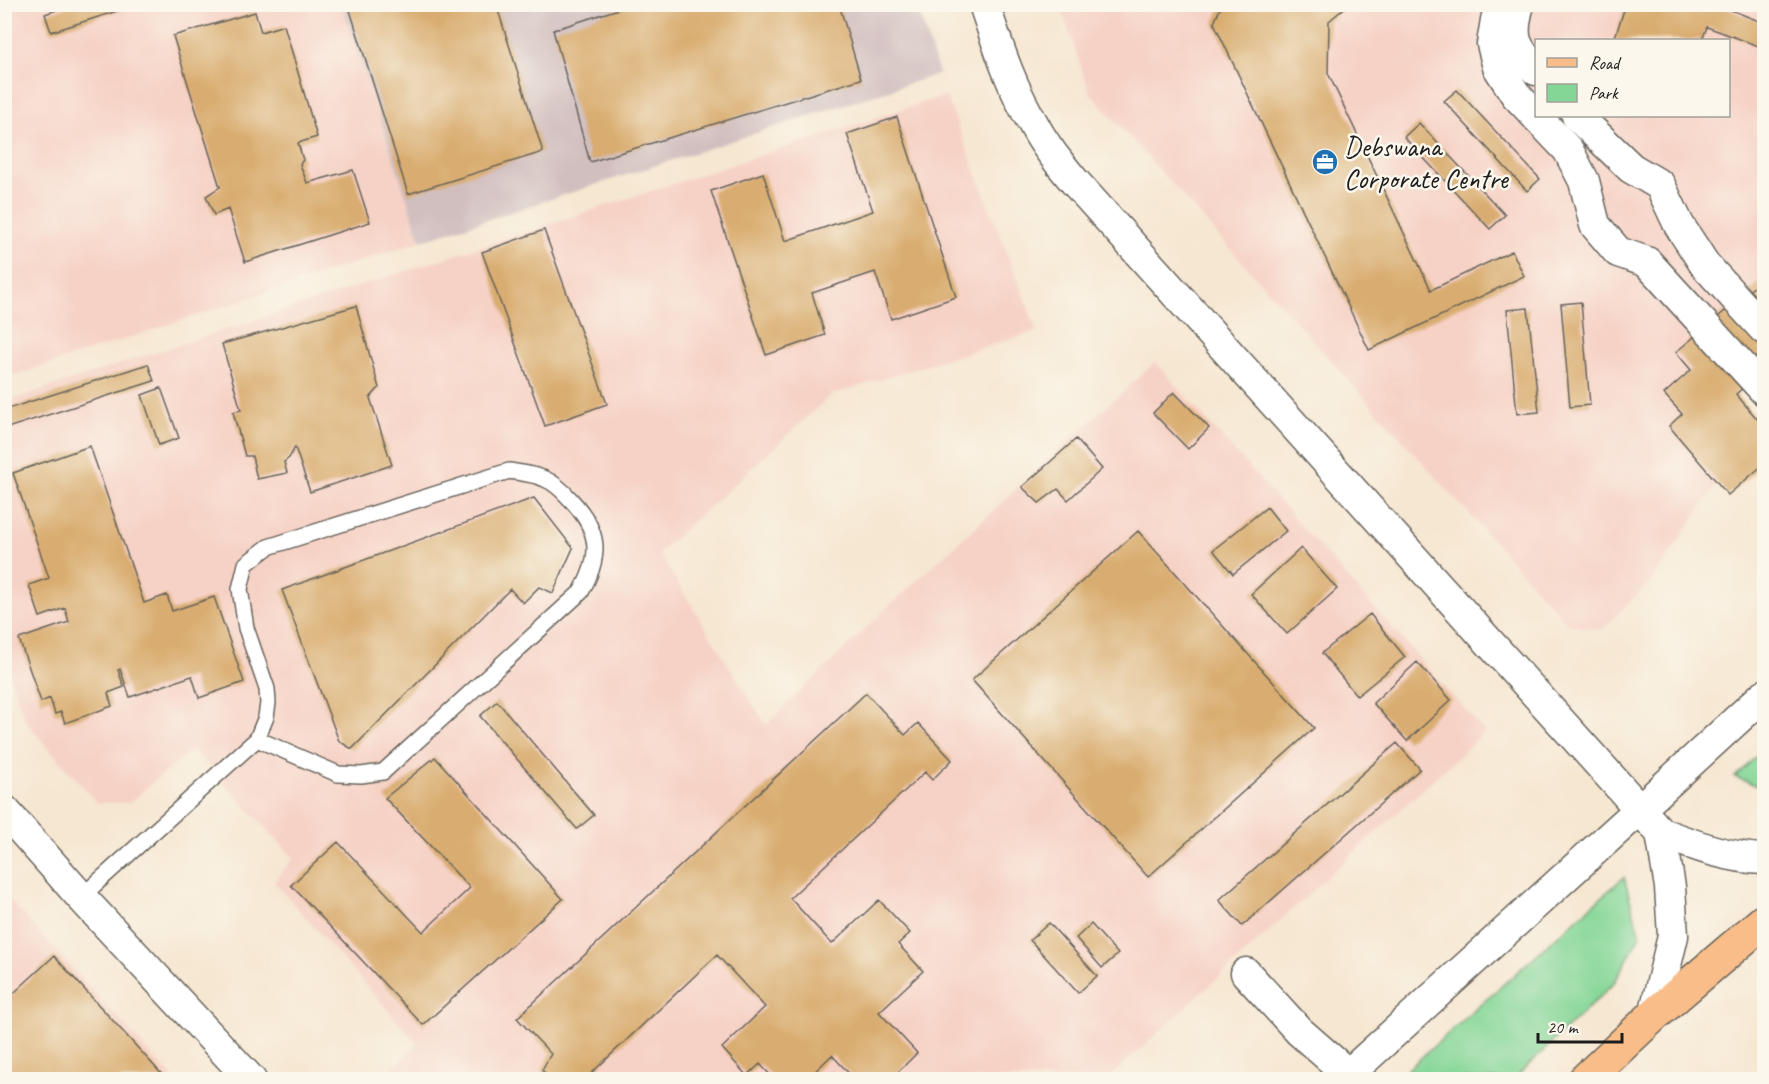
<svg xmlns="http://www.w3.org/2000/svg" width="1769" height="1084" viewBox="0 0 1769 1084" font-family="Caveat,sans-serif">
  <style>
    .built { fill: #f6d1c5; fill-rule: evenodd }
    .industrial { fill: #d1bfbf }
    .green { fill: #84d697; stroke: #50795a; stroke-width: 1.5 }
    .building { fill: #d9ad71 }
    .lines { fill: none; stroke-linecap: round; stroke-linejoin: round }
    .service-casing { stroke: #68635b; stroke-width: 18 }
    .minor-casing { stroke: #68635b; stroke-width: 33 }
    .primary-casing { stroke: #68635b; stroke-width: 36 }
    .service { stroke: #fff; stroke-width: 15 }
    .minor { stroke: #fff; stroke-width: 30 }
    .primary { stroke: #f8bd88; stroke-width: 33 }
    .labels { text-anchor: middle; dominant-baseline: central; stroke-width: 5; stroke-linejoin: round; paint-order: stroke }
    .poi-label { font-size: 28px; fill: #1c1c1c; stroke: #fbf7ec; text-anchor: start }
  </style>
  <rect width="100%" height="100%" fill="#fbf7ec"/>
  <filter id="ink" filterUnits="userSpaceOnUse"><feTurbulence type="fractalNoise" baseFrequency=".0167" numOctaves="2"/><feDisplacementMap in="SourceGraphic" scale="12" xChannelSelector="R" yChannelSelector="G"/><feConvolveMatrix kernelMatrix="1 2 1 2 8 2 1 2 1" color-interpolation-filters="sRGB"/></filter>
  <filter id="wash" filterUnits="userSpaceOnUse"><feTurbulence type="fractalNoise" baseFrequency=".008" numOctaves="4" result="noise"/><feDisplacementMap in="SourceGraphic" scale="24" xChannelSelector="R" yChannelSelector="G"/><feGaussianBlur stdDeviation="1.35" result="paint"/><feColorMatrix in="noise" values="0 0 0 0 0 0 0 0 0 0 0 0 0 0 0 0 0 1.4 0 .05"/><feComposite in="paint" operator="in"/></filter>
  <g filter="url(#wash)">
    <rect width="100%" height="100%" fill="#f6e7d1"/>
    <path class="built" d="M4,5h338l79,236 -416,138z
      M1060,5h704v328l-50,51 36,52 -99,145 -49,49 -33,-5 -479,-532zM1536,40h192v76h-192z
      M946,95l91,236 -206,64 -172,158 107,172 120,-116 269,-247 330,370 -377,347h-727l37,-35 -144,-162 20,-24 -102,-109 -63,54h-32l-72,-82 -20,-60 -1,-259z
      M5,895l169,184h-169z"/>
    <path class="industrial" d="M342,5h575l22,69 -518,167z"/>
    <path class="green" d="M1764,749v40l-29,-12z
      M1624,877l16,59 -26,47 -100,96h-117z"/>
    <g id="blocks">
      <path class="building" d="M74,4h62v1l-85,27 -6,-18z
        M348,4h148l47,148 -135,42z
        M634,4h205l22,75 -271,83 -37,-132z
        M1222,4h127l-20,17 -1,52 103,217 81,-39 12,25 -155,74 -155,-327z
        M1626,4h90l48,19v25l-57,-21 -5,13h-88z
        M255,12l6,20 23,-7 33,112 -19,6 5,17 -3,4 7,19 46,-13 17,52 -125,40 -17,-53 -14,6 -8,-19 14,-9 -47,-151z
        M1457,90l83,89 -13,12 -83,-90z
        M897,117l59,180 -65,22 -16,-47 -63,21 13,42 -59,20 -55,-164 52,-18 22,68 88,-30 -26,-77z
        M1419,123l86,92 -15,14 -86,-92z
        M544,230l63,174 -62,22 -63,-174z
        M1762,280l2,3v86l-28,25 28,33v37l-36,31 -59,-69 13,-12 -18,-20 27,-24 -15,-18z
        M1581,302l9,103 -20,2 -9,-103z
        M356,306l23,82 -9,10 22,67 -82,27 -15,-45 -6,11 -5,4 3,11 -30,6 -5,-23h-7l-12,-44 8,-2 -19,-66z
        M1528,308l11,104 -22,2 -10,-104z
        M148,364l6,17 -150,48v-19z
        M161,388l18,50 -20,7 -17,-50z
        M1174,392l35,36 -21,21 -35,-36z
        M1076,439l26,30 -34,31 -10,-11 -19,14 -17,-16z
        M90,446l54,157 23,-8 5,16 42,-14 30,85 -45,16 -7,-22 -62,21 -10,-28 -2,1 6,17 -16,6 4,13 -47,17 -4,-11 -6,2 -5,-16 -9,4 -22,-63 50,-17 -4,-14 -25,9 -11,-32 20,-7 -36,-105z
        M534,498l39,50 -20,45 -14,-6 -16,16 -13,-14 -158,160 -13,-8 -57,-151z
        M1267,507l19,24 -53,43 -20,-24z
        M1138,531l176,197 -166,149 -176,-197z
        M1301,548l36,41 -50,45 -36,-40z
        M1370,614l35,43 -48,39 -35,-43z
        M1417,662l34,38 -44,41 -34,-38z
        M866,693l39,42 13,-12 34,37 -20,20 -7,-8 -135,126 42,46 47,-44 31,33 -12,11 25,27 -44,41 38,41 -27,27h-35l-23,-25 -26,25h-31l-15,-16 -13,12 -25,-28 43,-41 -48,-52 -133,125h-33l-9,-10 9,-16 -34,-36z
        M497,701l97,114 -17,14 -97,-113z
        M1397,743l23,26 -178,157 -23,-26z
        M435,757l128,142 -140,126 -132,-140 47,-43 85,90 47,-44 -85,-90z
        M1049,923l48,53 -19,17 -48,-53z
        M1091,924l27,30 -16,14 -26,-30z
        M54,956l113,124h-163v-78z"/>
    </g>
  </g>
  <g filter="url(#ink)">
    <use href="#blocks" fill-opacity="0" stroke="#68635b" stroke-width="1.5"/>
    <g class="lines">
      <g class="service-casing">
        <path id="service" d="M81,897l176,-158 9,-22 2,-14 -1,-14 -21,-61 -6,-39 6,-25 22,-17 241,-76c12,2 25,3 36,8 10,4 19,13 26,21 29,31 31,55 10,92l-198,180 -22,3 -23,-1 -81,-35"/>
      </g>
      <g class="minor-casing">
        <path id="minor" d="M984,4c14,42 27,83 50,121 11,21 26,39 41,57l586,651c33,12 67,25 103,26
          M1500,4l-4,16 -4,24 6,23 18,28 52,55 16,31 11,44 23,27 29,10 117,128
          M1519,4c-9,34 -5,41 17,66
          M1577,116l54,52 29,17 19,40 26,40 59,64
          M4,810l77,87 170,183
          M1246,973l53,58 49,43
          M1654,1015l19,-79 -3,-49 -9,-54
          M1342,1080l298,-271 124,-114"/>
      </g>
      <g class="primary-casing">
        <path id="primary" d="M1585,1080l69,-65 110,-94"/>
      </g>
      <use href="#service" class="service"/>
      <use href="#minor" class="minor"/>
      <use href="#primary" class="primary"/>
    </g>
  </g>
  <defs>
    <g id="office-disc" transform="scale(1.35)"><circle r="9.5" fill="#1f6fb2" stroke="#fbf7ec"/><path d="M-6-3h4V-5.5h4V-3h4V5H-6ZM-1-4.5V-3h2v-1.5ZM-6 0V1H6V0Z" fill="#fff"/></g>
  </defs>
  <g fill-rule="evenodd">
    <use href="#office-disc" x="1325" y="162"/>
  </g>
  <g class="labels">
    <g class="poi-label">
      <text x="1344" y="146">Debswana<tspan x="1344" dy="32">Corporate Centre</tspan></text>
    </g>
  </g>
  <rect width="1769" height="1084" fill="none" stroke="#fbf7ec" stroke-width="24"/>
  <rect x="1535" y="39" width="195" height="78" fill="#fbf7ec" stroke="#a29f99" stroke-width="1.5"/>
  <rect x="1547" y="58" width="30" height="9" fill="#f8bd88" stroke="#a29f99" stroke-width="1.5"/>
  <text x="1589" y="69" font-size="18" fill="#1c1c1c">Road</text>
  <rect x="1547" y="84" width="30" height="18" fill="#84d697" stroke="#a29f99" stroke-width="1.5"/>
  <text x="1589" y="99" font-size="18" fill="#1c1c1c">Park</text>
  <path d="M1538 1033v9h84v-9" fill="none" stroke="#1c1c1c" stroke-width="3"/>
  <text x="1547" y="1033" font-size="18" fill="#1c1c1c" stroke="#fbf7ec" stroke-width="4.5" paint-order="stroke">20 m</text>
</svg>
